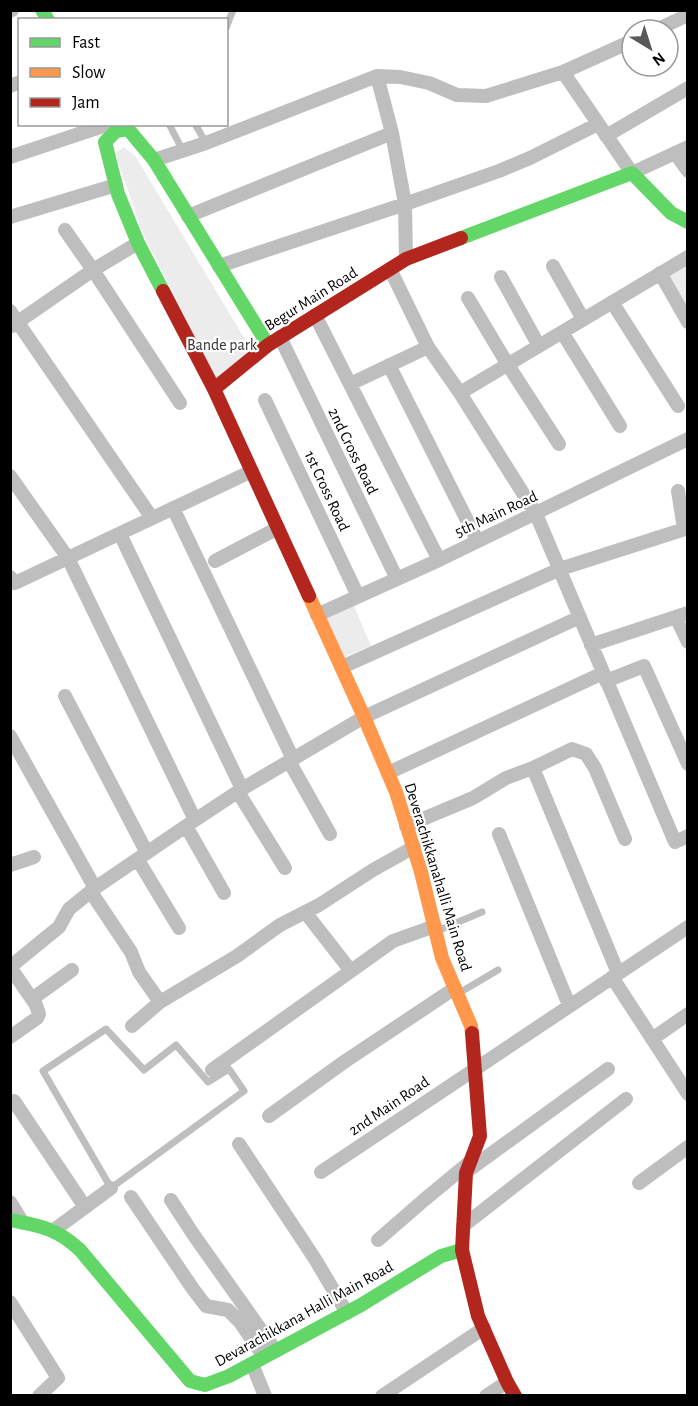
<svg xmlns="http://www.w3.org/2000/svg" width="698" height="1406" viewBox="0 0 698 1406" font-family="'Alegreya Sans',sans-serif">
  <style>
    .green { fill: #ececec }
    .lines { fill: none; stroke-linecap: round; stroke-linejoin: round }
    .lane { stroke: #bebebe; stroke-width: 7 }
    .street { stroke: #bebebe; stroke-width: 14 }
    .fast { stroke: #63d668; stroke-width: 14 }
    .slow { stroke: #ff974d; stroke-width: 14 }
    .jam { stroke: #b3261e; stroke-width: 14 }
    .labels { text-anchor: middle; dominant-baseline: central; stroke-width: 4.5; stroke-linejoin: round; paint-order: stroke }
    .street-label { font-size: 16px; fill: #000; stroke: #fff }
    .park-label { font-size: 16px; fill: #333; stroke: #fff }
  </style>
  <rect width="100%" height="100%" fill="#fff"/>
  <path class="green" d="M124,147l12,10 116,194 -36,29 -74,-149 -27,-78z
    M687,264v44l-20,-30z
    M354,606l17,40 -27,11 -17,-39z"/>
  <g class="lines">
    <path class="lane" d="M226,28l7,-18
      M169,124l14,27
      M195,124l11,19
      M437,931l45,-19
      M459,993l39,-23
      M106,1029l38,41 32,-25 32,37 21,-13 15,22 -133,97 -68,-117z"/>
    <path class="street" d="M10,11l2,-1
      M656,30l32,-15
      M632,41l-69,31 69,101 56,-26
      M377,76l23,1 29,6 28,12 29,1 77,-24
      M10,86l10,-4
      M606,136l82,-48
      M675,153l13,18
      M10,157l99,-33
      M154,160l52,-17 171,-67 15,57 13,71 1,55
      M188,216l204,-83
      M10,217l106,-32
      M65,230l28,40 87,133
      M219,266l186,-62 94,-33 31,-13 68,-34
      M553,266l30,53
      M390,269l38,78 32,46 76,121 139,328 13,-6
      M660,273l28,49
      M501,277l38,69
      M468,298l40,67 51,79
      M612,302l66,104
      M10,311l142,207
      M315,315l124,245
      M12,326l81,-56 45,-27
      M562,332l58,94
      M280,337l117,242
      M389,365l88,175
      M350,384l78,-37
      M460,393l228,-136
      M265,400l93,196
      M10,476l58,82 127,262
      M678,491l6,38
      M173,508l120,251
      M120,534l122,255
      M215,561l63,-33
      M10,577l5,6 237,-112
      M317,615l122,-55 249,-121
      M676,617l12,25
      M591,645l97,-32
      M342,667l218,-98 128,-41
      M606,681l38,-15 44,98
      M65,696l82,157
      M10,736l85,152
      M289,761l41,73
      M533,768l85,205
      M388,773l215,-100
      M238,792l47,76
      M186,826l38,67
      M406,826l67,-28 33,-20 27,-10 39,-19 14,5 9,14 30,71
      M499,834l70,171
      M138,860l41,68
      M10,865l24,-8
      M91,892l40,60 8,20 21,30 77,-46 43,-31 39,-20 54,-35 41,-23
      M305,912l46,59
      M10,967l49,-40 10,-18 26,-21 100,-68 47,-31 122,-72 216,-100
      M10,967l26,38 3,9 -2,4 -27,19
      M612,977l76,117
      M32,999l40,-29
      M132,1026l28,-24
      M652,1039l36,-25
      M212,1070l181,-129 42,-15
      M14,1101l71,106
      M269,1116l75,-54 111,-74
      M239,1144l76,115 32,54
      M321,1172l367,-245
      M466,1172l142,-103
      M639,1183l49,-36
      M131,1197l62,92 13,17 22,4 12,12 24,35
      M171,1200l22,34 83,117
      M10,1202l13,21
      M463,1226l163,-127
      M54,1230l57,-42
      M378,1240l46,-40 46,-38
      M10,1302l48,76 -19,18
      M252,1364l13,32
      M382,1396l102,-68
      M486,1396l21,-14"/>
    <path class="fast" d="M42,10l6,10
      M461,238l171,-65 39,40 17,9
      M163,291l-25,-48 -20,-49 -13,-52 11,-11 12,-2 26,31 114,185
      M10,1220c30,6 47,8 70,30l110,131 15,4 24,-9 132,-71 80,-49 21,-6"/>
    <path class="slow" d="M309,596l55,121 32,75 25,80 21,86 29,68 1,7"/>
    <path class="jam" d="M163,291l51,98 95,207
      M214,389l54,-44 138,-86 55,-21
      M472,1033l8,103 -14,37 -4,77 16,66 29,66 8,14"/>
  </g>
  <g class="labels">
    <g class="street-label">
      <text transform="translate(311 299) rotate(-32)">Begur Main Road</text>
      <text transform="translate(353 451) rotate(64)">2nd Cross Road</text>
      <text transform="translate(327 491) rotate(65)">1st Cross Road</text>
      <text transform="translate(496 514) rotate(-25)">5th Main Road</text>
      <text transform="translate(438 877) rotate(73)">Deverachikkanahalli Main Road</text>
      <text transform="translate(389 1106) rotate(-34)">2nd Main Road</text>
      <text transform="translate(304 1314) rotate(-29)">Devarachikkana Halli Main Road</text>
    </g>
    <g class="park-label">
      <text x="222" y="345">Bande park</text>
    </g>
  </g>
  <rect width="698" height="1406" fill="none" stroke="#000000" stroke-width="24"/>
  <rect x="18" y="18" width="210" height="108" fill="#ffffff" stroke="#999999" stroke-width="1.5"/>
  <rect x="30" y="38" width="30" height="9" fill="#63d668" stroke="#999999" stroke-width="1.5"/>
  <text x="72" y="48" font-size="18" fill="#000000">Fast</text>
  <rect x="30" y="68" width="30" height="9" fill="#ff974d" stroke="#999999" stroke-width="1.5"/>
  <text x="72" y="78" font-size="18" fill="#000000">Slow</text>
  <rect x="30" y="98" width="30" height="9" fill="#b3261e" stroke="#999999" stroke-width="1.5"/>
  <text x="72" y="108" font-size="18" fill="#000000">Jam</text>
  <g transform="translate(650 48) rotate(142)"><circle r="28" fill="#ffffff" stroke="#999999" stroke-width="1.5"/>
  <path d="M0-4.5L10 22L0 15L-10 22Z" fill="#595959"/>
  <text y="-9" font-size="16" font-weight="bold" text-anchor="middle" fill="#000000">N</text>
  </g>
</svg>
